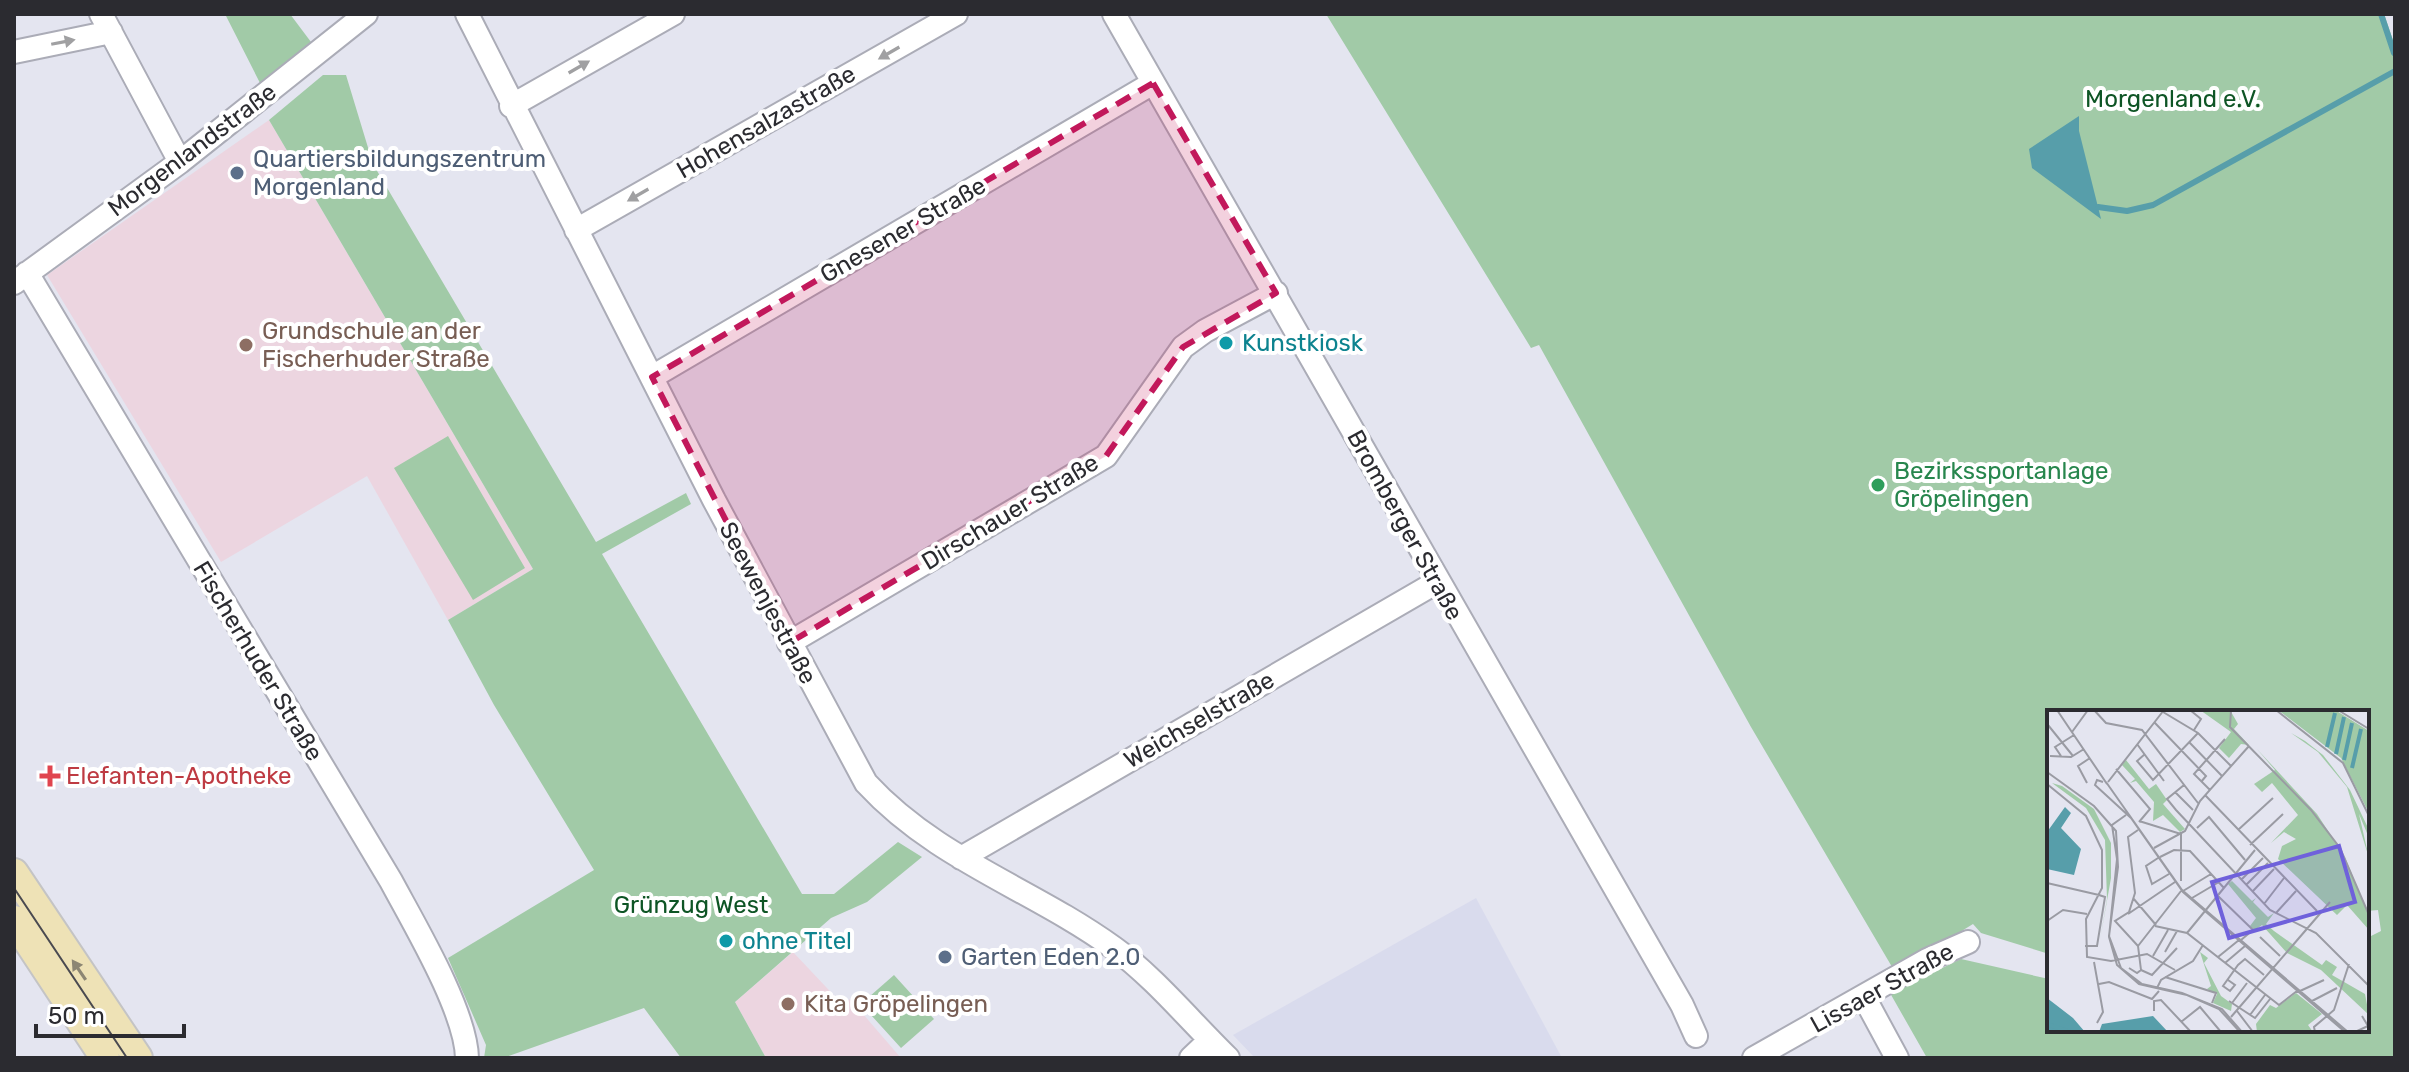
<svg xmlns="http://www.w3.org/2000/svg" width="2409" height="1072" viewBox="0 0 2409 1072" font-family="Rubik,sans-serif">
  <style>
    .built { fill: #d9dbed }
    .education { fill: #ecd5e0 }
    .green { fill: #a1caa7 }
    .water { fill: #579eaa }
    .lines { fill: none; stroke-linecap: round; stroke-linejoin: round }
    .stream { stroke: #579eaa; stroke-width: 6 }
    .minor-casing { stroke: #abacb7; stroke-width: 26 }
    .major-casing { stroke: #c4c4c5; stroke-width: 32 }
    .minor { stroke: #fff; stroke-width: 22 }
    .major { stroke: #eee2b6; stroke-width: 28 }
    .tram { stroke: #4a4a50; stroke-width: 2 }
    .oneway { fill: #a0a0a2 }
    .oneway2 { fill: #8c8673 }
    .marked { fill: #c2185b; fill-opacity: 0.2; stroke: #c2185b; stroke-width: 6; stroke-dasharray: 16 10; stroke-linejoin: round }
    .service-dot { fill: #5c6f8a; stroke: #fff; stroke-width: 3 }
    .culture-dot { fill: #0f9aa8; stroke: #fff; stroke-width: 3 }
    .education-dot { fill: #8d6e63; stroke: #fff; stroke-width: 3 }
    .leisure-dot { fill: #2e9e5b; stroke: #fff; stroke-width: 3 }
    .health-dot { fill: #e0444e; stroke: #fff; stroke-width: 3 }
    .labels { text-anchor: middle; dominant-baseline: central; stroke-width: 8; stroke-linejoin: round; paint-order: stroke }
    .park-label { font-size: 24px; fill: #0e5525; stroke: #fff }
    .street-label { font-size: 24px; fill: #2b2b30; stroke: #fff }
    .service-label { font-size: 24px; fill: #4e5e75; stroke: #fff; text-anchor: start }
    .education-label { font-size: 24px; fill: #785e54; stroke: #fff; text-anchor: start }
    .culture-label { font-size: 24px; fill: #0d838f; stroke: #fff; text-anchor: start }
    .leisure-label { font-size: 24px; fill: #27864d; stroke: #fff; text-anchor: start }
    .health-label { font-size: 24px; fill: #be3a42; stroke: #fff; text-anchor: start }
    .inset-river { fill: none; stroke: #579eaa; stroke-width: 4 }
    .inset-road { fill: none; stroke: #9a9ba3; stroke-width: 2 }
    .view { fill: #6f61db; fill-opacity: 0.15; stroke: #6f61db; stroke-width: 4 }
    .inset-edge { fill: none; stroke: #2b2b30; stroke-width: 4 }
  </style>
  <rect width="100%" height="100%" fill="#e4e5f0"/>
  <path class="built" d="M1476,898l86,160h-307l-22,-23z"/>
  <path class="education" d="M269,120l264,449 -85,51 -81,-144 -146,86 -174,-287z
    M793,952l50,53 7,-6 51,59h-135l-31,-56z"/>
  <path class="green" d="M225,14h65l21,28 -51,41z
    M1326,14h1058l11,32v1012h-468l-37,-65 71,-34 88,20v51h318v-92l14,-7 -3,-21 -11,1v-199h-318v242l-68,-21 -8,-9 -78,48 -144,-245 -212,-382 -8,3z
    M323,75h23l27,89 223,378 90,-49 5,11 -89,50 200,340h32l64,-52 24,15 -55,45 -36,16 -96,84 31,56h-85l-37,-50 -141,50h-19l2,-13 -38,-87 146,-88 -100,-165 -46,-85 85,-51 -264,-449z
    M448,436l77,132 -52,32 -79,-132z
    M894,975l40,44 -33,29 -40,-44z"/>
  <path class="water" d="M2079,116v15l22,88 -69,-51 -3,-19z"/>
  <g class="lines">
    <path class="stream" d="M2381,14l13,39
      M2098,207l29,4 26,-6 242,-134"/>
    <g class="minor-casing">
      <path id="minor" d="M101,14l79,148
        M467,14l247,486 152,283c71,77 165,105 248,165 38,27 79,76 114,110
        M1114,14l568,991 14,31
        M14,52l97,-20
        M511,106l162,-92
        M576,230l380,-216
        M27,273l364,608c23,43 75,130 76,177
        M14,283l166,-121 186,-148
        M652,377l501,-294
        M789,643l317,-187 77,-109 22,-16 71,-38
        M961,858l476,-276
        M1864,997l33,61
        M1191,1058l19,-18
        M1754,1058l173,-98 41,-18"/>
    </g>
    <g class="major-casing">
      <path id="major" d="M14,873l124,185
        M14,920l91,138"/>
    </g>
    <use href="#minor" class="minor"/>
    <use href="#major" class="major"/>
    <path class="tram" d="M14,888l113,170"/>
  </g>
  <defs><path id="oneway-solid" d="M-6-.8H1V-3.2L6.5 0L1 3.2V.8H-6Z" transform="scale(2)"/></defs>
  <g class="oneway">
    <use href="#oneway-solid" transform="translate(63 42) rotate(-11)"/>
    <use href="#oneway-solid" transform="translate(889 53) rotate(150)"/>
    <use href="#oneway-solid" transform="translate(579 67) rotate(-30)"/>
    <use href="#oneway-solid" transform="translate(638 195) rotate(150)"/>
  </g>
  <use class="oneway2" href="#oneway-solid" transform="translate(79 970) rotate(-124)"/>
  <path class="marked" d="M1153,83l123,210 -93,54 -77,109 -317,187 -137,-266z"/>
  <g class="service-dot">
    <circle cx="237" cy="173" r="8"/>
    <circle cx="945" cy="957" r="8"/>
  </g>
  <g class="culture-dot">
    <circle cx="1226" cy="343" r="8"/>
    <circle cx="726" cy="941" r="8"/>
  </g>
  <g class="education-dot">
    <circle cx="246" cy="345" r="8"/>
    <circle cx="788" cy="1004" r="8"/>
  </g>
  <circle class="leisure-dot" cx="1878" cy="485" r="8"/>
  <path class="health-dot" d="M46 764h8v8h8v8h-8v8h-8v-8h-8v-8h8z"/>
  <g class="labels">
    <g class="park-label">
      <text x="2173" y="99">Morgenland e.V.</text>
      <text x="691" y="905">Grünzug West</text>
    </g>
    <g class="street-label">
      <text transform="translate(766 122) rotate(-30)">Hohensalzastraße</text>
      <text transform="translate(192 150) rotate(-37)">Morgenlandstraße</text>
      <text transform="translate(903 230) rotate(-30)">Gnesener Straße</text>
      <text transform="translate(1010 512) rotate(-31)">Dirschauer Straße</text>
      <text transform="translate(1405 525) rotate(61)">Bromberger Straße</text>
      <text transform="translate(768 603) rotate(62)">Seewenjestraße</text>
      <text transform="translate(258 661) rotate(59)">Fischerhuder Straße</text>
      <text transform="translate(1199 720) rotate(-30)">Weichselstraße</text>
      <text transform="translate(1882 988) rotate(-29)">Lissaer Straße</text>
    </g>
    <g class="service-label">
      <text x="253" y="159">Quartiersbildungszentrum<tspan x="253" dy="28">Morgenland</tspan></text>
      <text x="961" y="957">Garten Eden 2.0</text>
    </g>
    <g class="education-label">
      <text x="262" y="331">Grundschule an der<tspan x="262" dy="28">Fischerhuder Straße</tspan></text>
      <text x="804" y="1004">Kita Gröpelingen</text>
    </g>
    <g class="culture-label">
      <text x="1242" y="343">Kunstkiosk</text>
      <text x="742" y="941">ohne Titel</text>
    </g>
    <g class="leisure-label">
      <text x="1894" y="471">Bezirkssportanlage<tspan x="1894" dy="28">Gröpelingen</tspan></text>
    </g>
    <g class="health-label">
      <text x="66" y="776">Elefanten-Apotheke</text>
    </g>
  </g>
  <g transform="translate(2047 710)">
    <rect width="322" height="322" fill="#e4e5f0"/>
    <path d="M153,0h30l8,14 -4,5 15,16 -8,-1 -12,14 -10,-10 12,-16zM231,0h57l34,21v82l-28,-55zM244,23l14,8 18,14 27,35 19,40v8l-10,-24 10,44 -22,-71 -29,-35zM210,39l60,65 28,43 24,59v14l-22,-25 -10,10 -59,-56 4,-13 14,-7 -12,-7 -13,11 27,-28 -26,-32 -10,9 -8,-8 21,-14zM79,50l23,29 7,-5 11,16 -4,4 22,25 -5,3 -17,-17 -10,6 1,-19 -18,-21 -6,2 5,-4 -13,-14zM5,73l10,3 32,23 17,34v35l-11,62 7,-41 -2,-59 -19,-32zM185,171l20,20 4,-3 -3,4 15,15 6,-4 -8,11 8,7 48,34 4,-5 11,7 -5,8 33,19 4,21 -48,-45 -34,-17 -25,-28 -8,6 -4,-5 6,-8 -28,-34zM153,242l8,6 -4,5 17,33 11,8 -1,7 -18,-8 4,-9 -10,-5 4,-3zM249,283l26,21 -14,11 5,7h-56l-1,-8 14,-19 6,3z" fill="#a1caa7"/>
    <path d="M18,97l6,6 -10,15 20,21 -7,26 -27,-6v-37zM0,288l26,20 12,14h-38zM106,306l15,16h-69l3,-8z" fill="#579eaa"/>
    <path class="inset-river" d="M280,37l8,-34M289,44l8,-37M297,50l8,-37M305,58l9,-39M0,314l23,8"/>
    <path class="inset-road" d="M10,0l50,74M47,0l12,13 36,7 56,73M143,0l11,9 -7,11M184,0l-1,17 81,83 29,38 29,67M229,0l67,53 26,53M291,0l31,19M116,2l35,21 33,33M108,13l51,53 -5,6M1,15l25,31M25,22l16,-22M142,32l33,34M90,34l27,37M98,44l-8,7 16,19 45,-47M3,46l21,1 13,-8M14,46l-6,-9 19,-12M69,59l34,40 -11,13M0,62l47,34 22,25 2,36 -9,69 12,32 21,16 40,9 40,16 20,23M56,72l-6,-2 -2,5 36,33 52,74 162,140M59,72l76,108 166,142M61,72l56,-72M40,73l-9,-17 12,-8M0,74l39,32 16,34v38l-16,31 1,38 24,4 36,-7 28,16M137,75l-17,14 9,11 94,100 46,23 53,53M163,80l-16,-16 31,-35M128,82l18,18M158,85l112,116M79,105l-14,10 5,34 -8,78 8,28 22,19 48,11 32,14 21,23M92,111l42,13v47M150,118l12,-11 36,43M191,120l35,-32M203,135l33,-31M107,138l31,-17 15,-30 49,-55M113,147l14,-7 16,1 34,37M111,148l-12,8 6,18 17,-10M194,170l22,-22M0,173l52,12M199,175l22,-22M136,181l28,-17M205,182l22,-23M171,186l35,34 -12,10M86,188l23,27M145,188l27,-16M217,194l20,-26M229,203l20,-22M81,204l47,-32M0,211l16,-11 24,4M108,216l32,7 92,72 18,-14M140,223l68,-83M213,227l20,19M38,236h12l8,-49 -6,-2M91,236l-23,-25 14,-9 6,-19 -7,-56 10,-7M91,236l43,-55M118,242l12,-21M106,246l15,-26M171,247l21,-17M47,252l9,50 -6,11M178,253l20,-17M82,258l8,5 4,-3 -3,-24M94,260l11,5 25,-27M118,267l51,16 -4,10M181,270l7,5 -5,6 -7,-5 15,-21 7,-6 19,16M52,274l10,-2 43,17 7,-8M110,278l4,-8 32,-19 10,-16M253,281l24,-11M182,291l26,17 15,-19M265,291l25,-13M185,293l15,-20M107,301v-10l7,-1 30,32M190,301l16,21M203,305l15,-20M184,307l99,-115M134,312l19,-15 21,25M268,322l-1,-5 20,-17 15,-46M308,322l13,-6 -6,-10"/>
    <path class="view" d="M292,136l16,56 -126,36 -17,-56z"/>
    <rect width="322" height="322" class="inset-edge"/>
  </g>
  <rect width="2409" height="1072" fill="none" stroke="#2b2b30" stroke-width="32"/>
  <path d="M36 1024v12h148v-12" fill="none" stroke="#2b2b30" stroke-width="4"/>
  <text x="48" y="1024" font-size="24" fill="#2b2b30" stroke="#ffffff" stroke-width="6" paint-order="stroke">50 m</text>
</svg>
